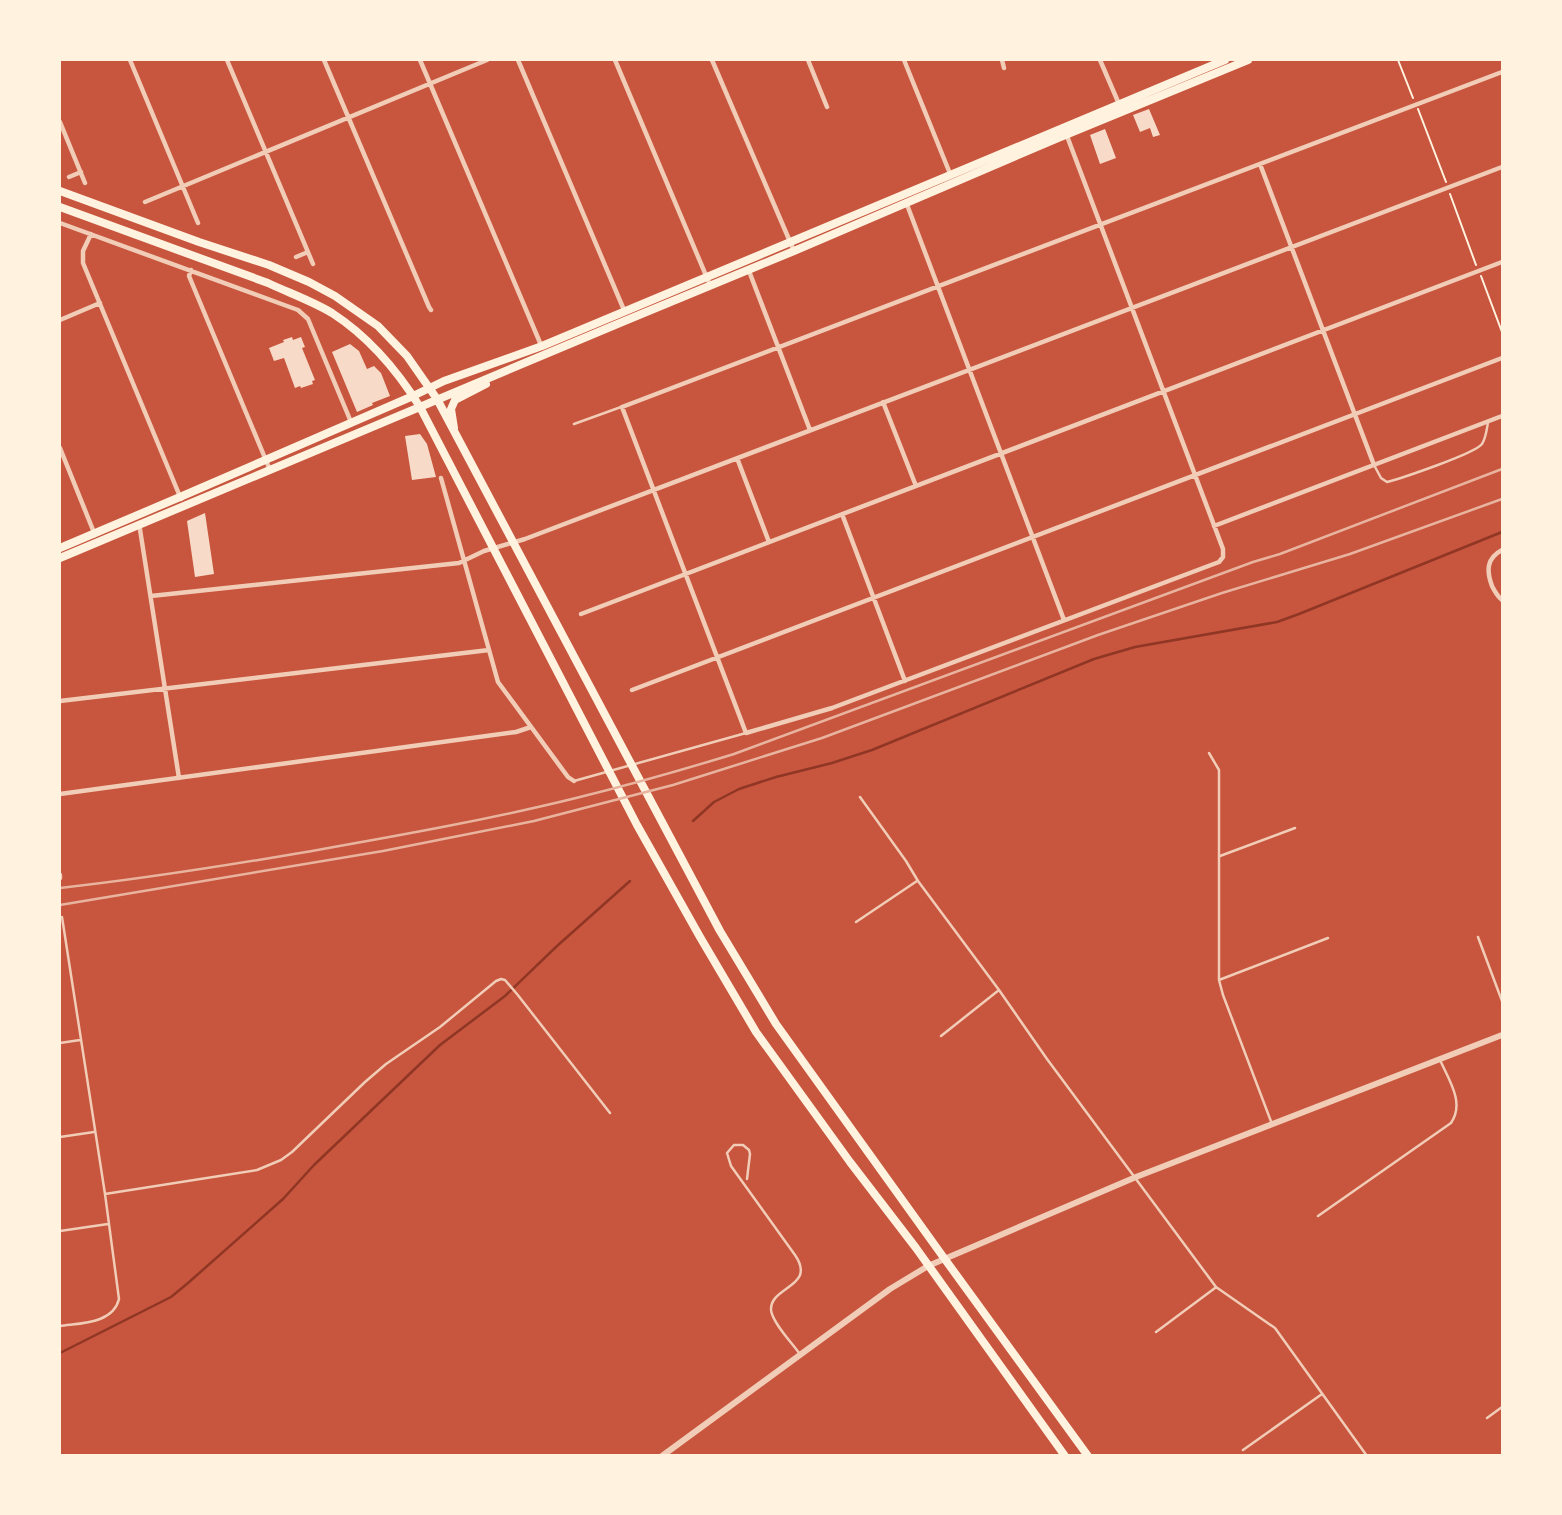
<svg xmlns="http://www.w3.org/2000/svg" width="1562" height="1515" viewBox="0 0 1562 1515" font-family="'Asap Condensed',sans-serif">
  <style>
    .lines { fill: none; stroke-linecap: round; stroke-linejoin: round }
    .stream { stroke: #8f3625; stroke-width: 2.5 }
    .building { fill: #f7dbc8 }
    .path { stroke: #fff3e0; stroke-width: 2 }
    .service { stroke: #f1ccb7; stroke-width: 2.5 }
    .minor { stroke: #f1ccb7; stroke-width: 4.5 }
    .tertiary { stroke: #f1ccb7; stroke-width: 6 }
    .primary { stroke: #fff3e0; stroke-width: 8 }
    .rail { stroke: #e9b49f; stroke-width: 2.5 }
  </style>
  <rect width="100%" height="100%" fill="#c8553d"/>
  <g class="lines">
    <path class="stream" d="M693,821l21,-19 25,-13 37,-12 56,-14 40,-13 222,-91 41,-12 142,-25 22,-8 203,-82
      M60,1353l111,-56 17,-14 95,-84 31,-34 126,-120 65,-49 52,-50 73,-65"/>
  </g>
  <path class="building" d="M1149,109l11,26 -7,2 -3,-9 -10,4 -7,-17z
    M1105,129l11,29 -16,6 -10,-29z
    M292,337l1,3 8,-3 4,10 -3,1 13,32 -3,1 1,3 -12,4 -1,-2 -5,2 -11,-30 -10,3 -5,-13 15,-6 -1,-2z
    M350,344l9,7 8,18 7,-3 7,7 9,23 -18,7 1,2 -16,7 -25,-60z
    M420,434l7,10 9,33 -24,3 -7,-44z
    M205,513l9,61 -19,3 -8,-56z"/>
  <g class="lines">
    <path class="path" d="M1398,60l15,38
      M1418,109l28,73
      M1450,194l26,71
      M1481,276l21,56"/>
    <path class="service" d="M574,424l47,-17
      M1374,465l7,13 6,4c15,-4 87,-28 95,-38 4,-6 5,-16 6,-22
      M1209,753l10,17v210l4,15 49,129
      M574,781l172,-48
      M860,797l46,64 12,20 81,109 48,69 169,228 59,41 92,128
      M1220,856l75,-28
      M856,922l61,-41
      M1478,937l24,64
      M1219,980l109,-42
      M941,1036l58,-46
      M60,1043l20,-3
      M60,1137l34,-5
      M747,1179l3,-25 -1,-4 -6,-5h-9l-7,8 4,13 64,89c22,32 -25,31 -24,55 1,12 21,33 28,43
      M105,1194l152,-24 24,-10 11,-8 73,-70 21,-18 54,-37 56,-46 5,-2 4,1 12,14 93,119
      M1318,1216l133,-93c14,-20 -2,-43 -11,-63
      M60,1231l48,-7
      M60,1326c20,-3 53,-2 59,-27l-14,-105 -43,-277
      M1156,1332l59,-44
      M1487,1418l15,-11
      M1243,1450l79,-56"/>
    <path class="minor" d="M130,60l68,163
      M227,60l86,204
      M324,60l105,247 2,3
      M420,60l121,285
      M518,60l106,250
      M615,60l95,225
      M712,60l82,191
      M808,60l19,47
      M904,60l47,116
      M1002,60l2,8
      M1100,60l19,44
      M60,122l25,61
      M1066,133l4,11c51,135 102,270 153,405v8l-4,5 -387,146 -86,25 -124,-326c293,-112 587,-224 880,-335
      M1260,164l114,301
      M69,177l12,-5
      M145,202l342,-142
      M906,202l158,418
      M60,223l227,83 11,4 10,9 43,103
      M91,234l-8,17v12l98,236
      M296,257l12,-5
      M191,270l-2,6 81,194
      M749,271l61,159
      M60,320l40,-17
      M883,402l33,84
      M60,448l35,87
      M737,458l32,84
      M441,478l57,204 70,95 6,4
      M842,514l63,167
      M139,523l40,255
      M1214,526l288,-110
      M1502,550c-15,8 -16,20 -10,36 3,6 5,10 10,14
      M151,596l308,-33 25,-12 41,-12 977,-372
      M581,614l921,-352
      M632,690l870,-332
      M60,701l429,-51
      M60,794l456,-62 15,-5
      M60,875v3"/>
    <path class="tertiary" d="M662,1456l228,-167 38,-23 208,-89 366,-142"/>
    <path class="primary" d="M60,191l139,51 70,23 40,17 26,14 43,30 29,30 30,43 283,532 56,93 168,234 144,198
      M60,207l208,76c21,10 44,18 64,30 37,24 65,57 88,94l217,418 63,112 56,95 94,130 66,86 149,208
      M454,428l-3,-19 4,-9 31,-16
      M60,548l120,-51 233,-101 31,-15 98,-35 683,-286
      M60,558l567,-238 167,-69 264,-113 190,-78"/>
    <path class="rail" d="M60,888c82,-9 164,-22 246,-36 90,-16 181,-32 270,-54 53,-13 106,-28 158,-44l519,-192 27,-8 222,-85
      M60,905l323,-54 151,-30 139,-36 149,-47 276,-103 124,-42 128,-39 152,-55"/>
  </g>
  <rect width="1562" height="1515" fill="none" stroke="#fff3e0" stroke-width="122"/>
</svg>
